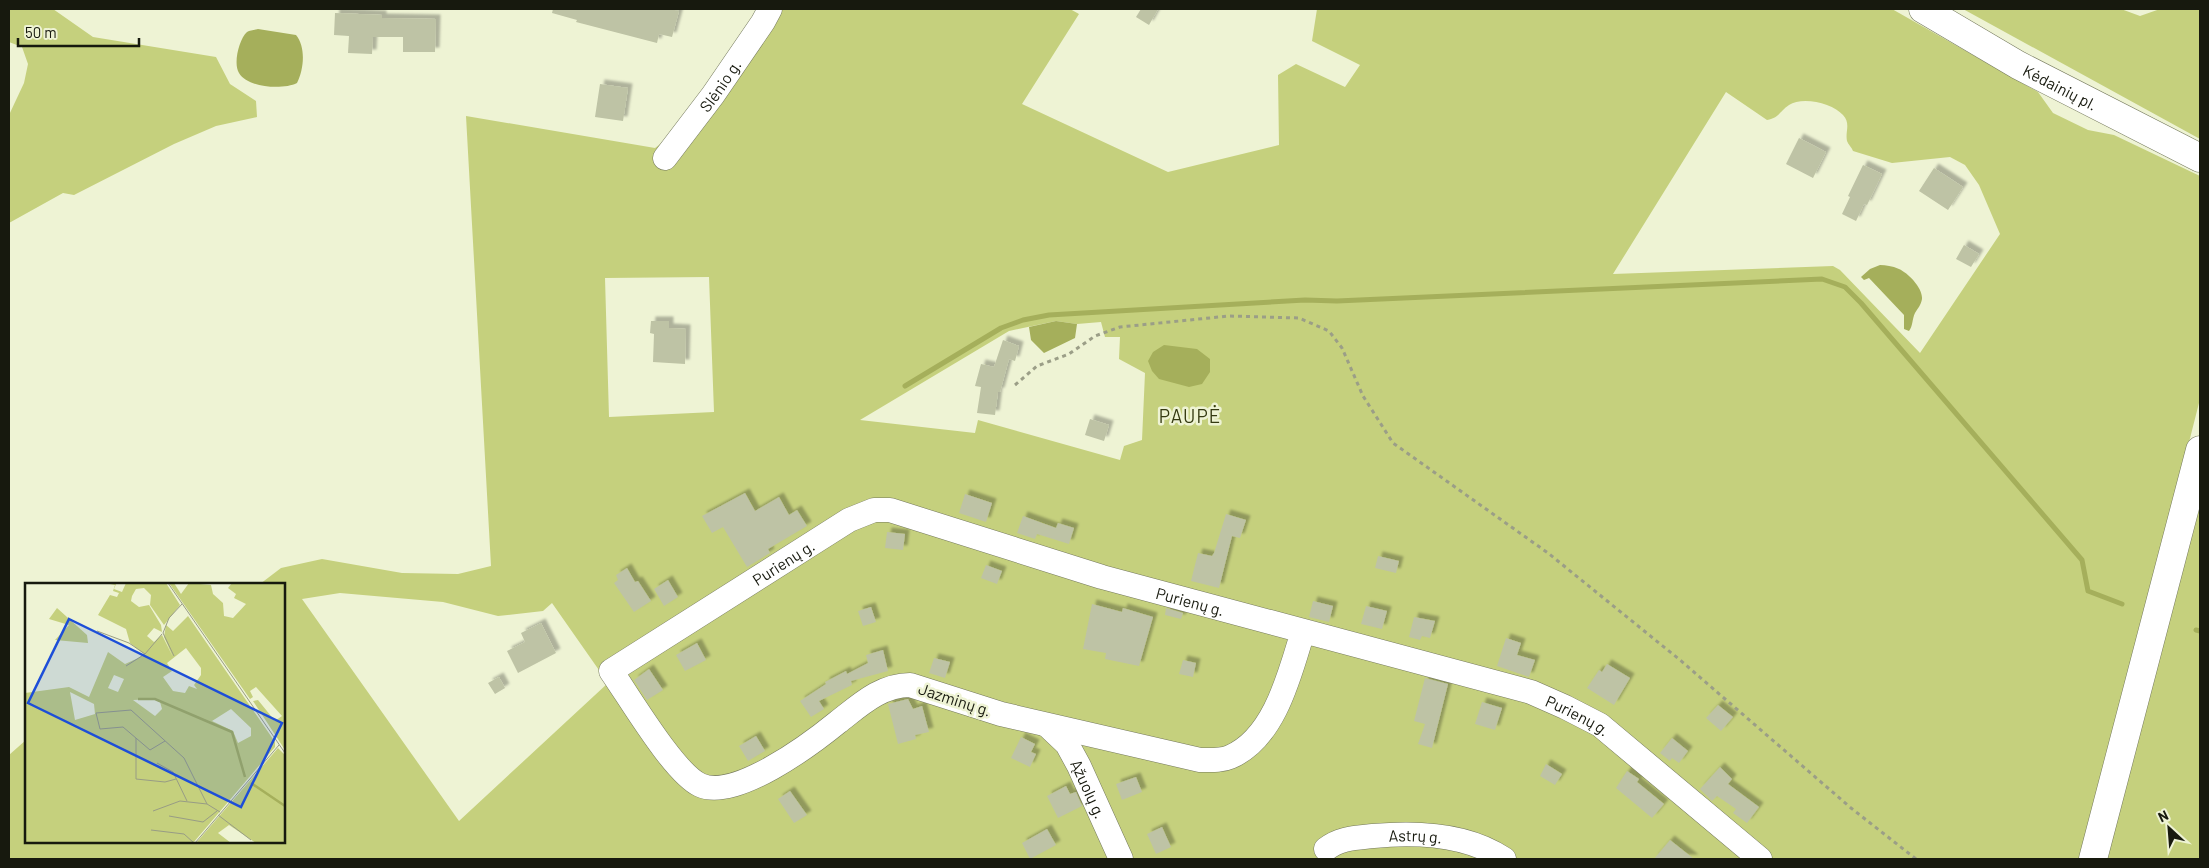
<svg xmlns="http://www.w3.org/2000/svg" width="2209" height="868" viewBox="0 0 2209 868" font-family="Barlow,sans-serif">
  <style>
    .green { fill: #c5d07d; fill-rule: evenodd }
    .water { fill: #a5af5b }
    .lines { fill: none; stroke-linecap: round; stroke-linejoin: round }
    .stream { stroke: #a5af5b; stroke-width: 5 }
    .building { fill: #bec3a5; filter: url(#shadow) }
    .minor-casing { stroke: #75795d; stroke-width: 25 }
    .major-casing { stroke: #75795d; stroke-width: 29 }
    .path { stroke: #9b9e87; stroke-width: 3; stroke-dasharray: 4 4; stroke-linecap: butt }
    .minor { stroke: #fff; stroke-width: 24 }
    .major { stroke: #fff; stroke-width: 28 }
    .labels { text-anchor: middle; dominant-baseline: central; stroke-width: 5; stroke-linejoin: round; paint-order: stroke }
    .street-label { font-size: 16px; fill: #17190e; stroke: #eef3d4 }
    .quarter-label { font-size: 19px; letter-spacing: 1px; fill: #353a12; stroke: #eef3d4 }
    .inset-river { fill: none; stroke: #a5af5b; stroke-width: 2.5 }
    .inset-road { fill: none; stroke: #989c85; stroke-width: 1 }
    .view { fill: #1d4ed8; fill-opacity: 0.15; stroke: #1d4ed8; stroke-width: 2.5 }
    .inset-edge { fill: none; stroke: #17190e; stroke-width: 2.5 }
  </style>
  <defs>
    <filter id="shadow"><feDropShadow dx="4.5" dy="-4.5" stdDeviation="1" flood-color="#0004"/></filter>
  </defs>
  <rect width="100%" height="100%" fill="#eef3d4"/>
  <path class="green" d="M9,9h44l40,28 123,20 14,27 26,17 1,16 -41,9 -42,18 -100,51 -11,-2 -54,30v-108l15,-32 4,-19 -6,-17 -13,-5z
    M775,9h295l9,5 -57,90 146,68 111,-27 -1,-70 18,-11 49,23 15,-22 -48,-24 5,-32h575l146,83 15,21 35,17 26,5 86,41v223l-117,460h-2074v-104l17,-15v102h258v-258h-24l21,-16 41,-9 80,14 56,1 33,-8 -25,-450 189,32 61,-46zM1726,92l41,28c13,-3 12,-8 22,-15 13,-9 44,-2 54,10 8,9 2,16 4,26 1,3 5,7 6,10l39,12 58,-6 15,8 14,20 21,49 -80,119 -80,-83 -7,-4 -220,8zM709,277l5,135 -105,5 -4,-139zM1056,321l21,3 24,-2 4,15h15l-1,22 26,14 -3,67 -18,6 -4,14 -142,-40 -3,13 -115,-13 149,-89zM340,593l103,9 55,14 45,-5 9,-8 56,80 -149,138 -157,-222z
    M1963,9h158l19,7 20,-7h40v130z
    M2200,486v373h-93z"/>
  <path class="water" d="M258,29l38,6c10,12 8,34 1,48 -14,7 -49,5 -58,-10 -6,-9 0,-34 8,-41 3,-2 7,-2 11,-3z
    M1880,265c6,0 12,1 19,4 9,4 24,19 23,30 -1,6 -4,9 -7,14 -3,6 -2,13 -6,18l-5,-2v-14l-35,-37 -5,2 -3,-3 9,-8z
    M1056,321l21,3 -2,14 -31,15 -13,-13 -2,-13z
    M1164,345l33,4 13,10v13l-8,12 -13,3 -30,-8 -7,-8 -4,-10 5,-9z"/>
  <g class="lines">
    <path class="stream" d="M905,386l96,-58 22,-8 26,-5 256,-15 32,1 485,-22 23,8 16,16 221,257 6,31 34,13
      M2196,630l4,1"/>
  </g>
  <path class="building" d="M553,9h116l10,2 -7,26 -13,-3 -2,9 -81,-21 1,-2 -25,-7z
    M1141,9h17l-9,16 -13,-8z
    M335,13l47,2v3l54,1 -1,33h-32v-15h-30l-1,17 -24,-1 1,-17 -15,-1z
    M600,84l28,4 -5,33 -28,-4z
    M1799,138l27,14 -13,26 -27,-14z
    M1863,165l19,9 -15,31 -3,-1 -8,17 -14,-7 8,-17 -2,-1z
    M1934,168l29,19 -15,23 -29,-19z
    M1964,245l15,9 -8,13 -15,-8z
    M651,321h18v7l17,1 -1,35 -32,-2 1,-28 -4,-1z
    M1003,340l16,6 -4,15 -6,-2 -9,33h-2l-3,23 -18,-2 4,-26 -6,-1 6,-22 13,3z
    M1090,419l19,6 -5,16 -19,-6z
    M745,493l10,18 24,-14 10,18 8,-5 10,16 -39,23 2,4 -23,14 -24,-40 -11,6 -10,-17z
    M965,494l27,9 -6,19 -27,-9z
    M1226,514l20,6 -6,18 -8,-2 -13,52 -28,-7 7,-28 14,3 2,-3z
    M1023,516l33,12 2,-5 16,5 -5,16 -32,-10 -2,5 -18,-6z
    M887,532l18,2 -2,16 -18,-2z
    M1378,556l21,5 -3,12 -21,-5z
    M986,565l16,6 -5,13 -16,-6z
    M627,568l8,14 3,-1 13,20 -17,11 -20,-29 4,-3 -2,-5z
    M668,580l10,17 -14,9 -10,-17z
    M1313,601l20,5 -4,16 -20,-5z
    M1092,604l30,8 1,-4 30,9 -14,49 -34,-7 1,-6 -23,-4z
    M1366,606l21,5 -5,18 -21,-5z
    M871,607l5,15 -13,4 -5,-15z
    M1166,608l17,5 -2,6 -16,-4z
    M1414,617l21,4 -5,17 -8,-2 -2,4 -11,-3z
    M541,623l15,30 -38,20 -11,-22 18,-9 -4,-9z
    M1506,638l15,5 -4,12 18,5 -6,17 -32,-11z
    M697,643l9,17 -21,11 -9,-16z
    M883,650l5,21 -37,10 1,4 -33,16 5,8 -13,8 -11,-16 26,-17 -1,-2 21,-11 1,3 21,-11 -2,-8z
    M934,658l16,4 -5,16 -16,-5z
    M1183,660l13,3 -3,14 -14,-3z
    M1607,664l23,14 -16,27 -27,-17 12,-18 3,2z
    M649,669l14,21 -16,10 -13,-20z
    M499,677l6,11 -10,6 -7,-11z
    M1425,678l23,6 -16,64 -14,-4 7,-20 -11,-3z
    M908,699l5,10 9,-3 7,26 -14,3 1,4 -18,5 -10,-40z
    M1482,702l20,6 -7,22 -20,-6z
    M1718,705l15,12 -12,14 -15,-13z
    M756,736l9,15 -17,10 -9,-15z
    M1021,737l14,7 -4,8 5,2 -6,13 -19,-9z
    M1672,738l16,13 -9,12 -7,-5 -2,3 -10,-8z
    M1546,764l16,10 -7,11 -15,-9z
    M1720,767l12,12 -4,5 31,23 -12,16 -14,-10 3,-4 -19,-13 -5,5 -12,-12z
    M1627,771l12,8 -2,3 27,22 -12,14 -36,-30z
    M1136,777l6,15 -20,8 -6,-16z
    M1066,786l4,8 6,-2 6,14 -24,12 -11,-22z
    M790,791l17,24 -13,8 -16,-24z
    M1162,827l9,20 -15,7 -9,-20z
    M1047,829l9,16 -26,14 -8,-16z
    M1670,840l24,19h-40z"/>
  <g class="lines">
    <g class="minor-casing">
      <g id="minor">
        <path id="s1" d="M665,158l48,-63 50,-73 7,-13"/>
        <path id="s2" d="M1303,631c-13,42 -28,107 -73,126 -9,4 -20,3 -30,3l-199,-46 -91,-29c-29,0 -50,20 -72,37 -27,22 -103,79 -138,63 -26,-12 -70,-87 -89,-114l238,-151 25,-10h16l212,67 429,115 34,15 35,18 160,134"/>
        <path id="s3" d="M1048,726l19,18 12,22 42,93"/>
        <path id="s4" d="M1326,849c14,-11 29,-11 47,-13 43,-4 94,-2 131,23"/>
      </g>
    </g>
    <g class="major-casing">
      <g id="major">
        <path id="s5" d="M1923,9l95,56 182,93"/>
        <path d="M2093,859l107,-409"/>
      </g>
    </g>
    <path class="path" d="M1015,385l22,-19 32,-12 26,-18 25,-9 109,-11 70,2 30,13 13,17 21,48 30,47 155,110 132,107 171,148 65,51"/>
    <use href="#minor" class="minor"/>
    <use href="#major" class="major"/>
  </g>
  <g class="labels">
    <g class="street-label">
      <text stroke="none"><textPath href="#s1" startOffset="91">Slėnio g.</textPath></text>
      <text stroke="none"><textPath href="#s5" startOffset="158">Kėdainių pl.</textPath></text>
      <text stroke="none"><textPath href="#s2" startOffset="1069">Purienų g.</textPath></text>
      <text stroke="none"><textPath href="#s2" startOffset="1504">Purienų g.</textPath></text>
      <text transform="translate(955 699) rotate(18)">Jazminų g.</text>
      <text stroke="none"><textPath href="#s2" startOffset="1909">Purienų g.</textPath></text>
      <text stroke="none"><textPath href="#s3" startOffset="76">Ąžuolų g.</textPath></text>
      <text stroke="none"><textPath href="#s4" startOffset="92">Astrų g.</textPath></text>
    </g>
    <g class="quarter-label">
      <text x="1190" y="415">PAUPĖ</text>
    </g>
  </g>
  <g transform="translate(25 583)">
    <rect width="260" height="260" fill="#eef3d4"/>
    <path d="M80,0h18l-7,1 -2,5 8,3 4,-9h40l14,22 -16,20 -14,-20 1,-10 -7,-7 -8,1 -4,7 -1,5 8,6 10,-2 12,20 1,7 -8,-4 -7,8 7,6 8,-7 11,22 -9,-20 2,-12 7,6 15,-15 87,126v5l-82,96h-168v-150l44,-6 20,10 19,-45 17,12 20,-9 -15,-12 -4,-14 -28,-14 12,-20 7,2 2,-4 -6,-2 2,-6zM161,65l15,20v7l-7,10 3,4 -8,-3 -4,7 -12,-2 -10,-14 9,-6 -5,-8zM89,92l10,4 -6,13 -10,-4zM45,109l24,12 1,10 -20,6zM129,116l6,3 2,7 -7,7 -22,-16zM206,126l20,19v8l-13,7 -5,-12 -21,-10zM144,0h5l7,11 8,-11 22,2 2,9 10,9 1,13 9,2 13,-14 -12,-6 2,-4 -8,-6 4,-5h53v167l-32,-49 5,-1 17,21 7,-5 -26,-29 -6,4 3,6 -3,2zM32,25l30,27 1,8 -33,-3 14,-15 -20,-6zM253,165l7,7v88h-29l-27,-18 -11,8 13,10h-35z" fill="#c5d07d" fill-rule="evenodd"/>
    <path class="inset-river" d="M113,116h17l77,33 13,45M226,200l34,23"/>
    <path class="inset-road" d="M143,0l117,170M72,48l32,12 16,11M149,73l-11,-23 6,-15 13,-14M101,83l19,-12 17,-20M111,155v41l29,3 11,-3M140,158l-15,9 -27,-23 -23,2 -4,-16 35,-3 53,48 23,46 13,8M132,180l16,9 14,29M128,228l27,-10 27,3M193,232l33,25M144,233l34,6 14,-11M126,247l33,4 10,9M170,260l84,-98"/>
    <path class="view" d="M44,36l213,104 -41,84 -213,-104z"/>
    <rect width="260" height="260" class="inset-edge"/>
  </g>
  <rect width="2209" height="868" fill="none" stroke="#17190e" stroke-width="20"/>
  <g transform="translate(2169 828) rotate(334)" stroke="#eef3d4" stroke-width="4" paint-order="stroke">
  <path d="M0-4L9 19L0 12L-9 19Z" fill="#17190e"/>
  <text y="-8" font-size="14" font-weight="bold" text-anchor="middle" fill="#17190e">N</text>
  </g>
  <path d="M18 38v8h121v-8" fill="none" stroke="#17190e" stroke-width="2.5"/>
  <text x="25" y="38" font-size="15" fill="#17190e" stroke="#eef3d4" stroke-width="4" paint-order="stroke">50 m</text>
</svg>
